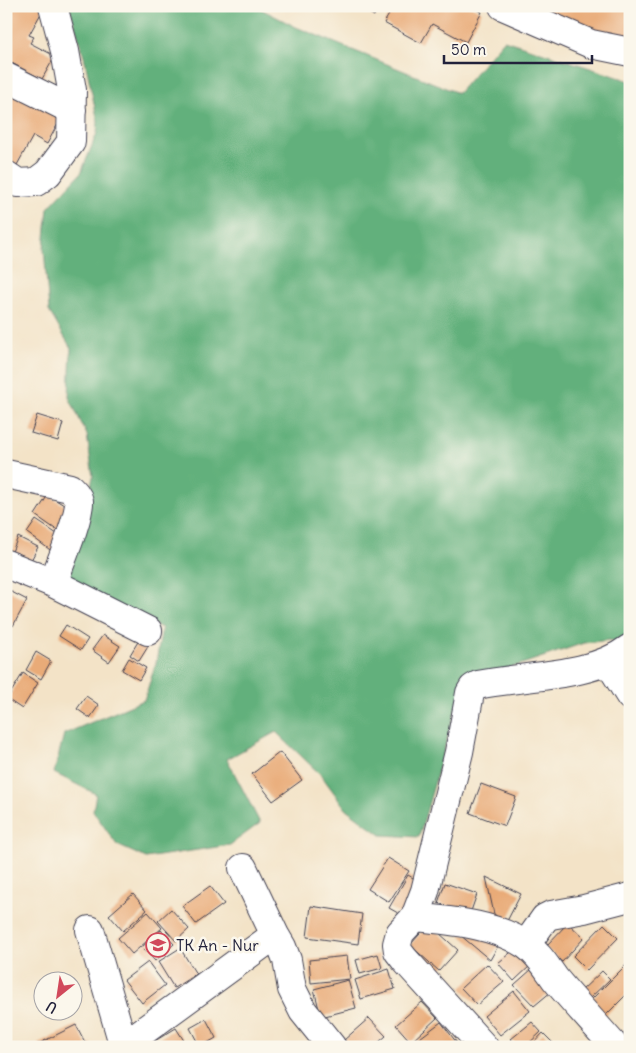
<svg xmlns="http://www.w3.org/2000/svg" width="636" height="1053" viewBox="0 0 636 1053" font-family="Delius,sans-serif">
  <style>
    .forest { fill: #62b07b; stroke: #42695b }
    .building { fill: #e9ab78 }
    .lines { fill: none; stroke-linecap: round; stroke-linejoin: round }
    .minor-casing { stroke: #413f50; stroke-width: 30 }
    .minor { stroke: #fff; stroke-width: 28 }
    .labels { text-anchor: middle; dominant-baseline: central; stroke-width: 5; stroke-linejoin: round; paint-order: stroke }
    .poi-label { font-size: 16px; fill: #22223b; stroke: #fbf7ec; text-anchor: start }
  </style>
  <rect width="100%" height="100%" fill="#fbf7ec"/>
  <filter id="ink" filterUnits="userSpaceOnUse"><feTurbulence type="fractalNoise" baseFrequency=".02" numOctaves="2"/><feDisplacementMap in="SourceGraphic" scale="10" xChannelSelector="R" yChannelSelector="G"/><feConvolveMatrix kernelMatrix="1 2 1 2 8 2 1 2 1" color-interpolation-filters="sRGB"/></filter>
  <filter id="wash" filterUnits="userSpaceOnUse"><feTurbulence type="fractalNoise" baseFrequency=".0096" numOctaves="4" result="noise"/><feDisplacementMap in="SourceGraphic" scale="20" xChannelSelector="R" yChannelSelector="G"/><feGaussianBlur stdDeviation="1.12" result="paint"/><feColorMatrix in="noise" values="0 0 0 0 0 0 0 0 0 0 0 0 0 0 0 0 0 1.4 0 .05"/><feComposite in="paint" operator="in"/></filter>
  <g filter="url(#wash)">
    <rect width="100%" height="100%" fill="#f3e3c7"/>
    <path class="forest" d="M69,6h186l41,21 162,66 46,-53 126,41v578l-19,-19 -27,3 -121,41 -44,153 -38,-2 -35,-26 -25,-34 -45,-43 -49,27 33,64 -30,22 -84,13 -29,-13 -24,-34 3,-17 -42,-21 10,-39 80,-34 12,-37 6,-35 -94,-44 25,-107 -6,-42 -18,-38 2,-49 -22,-37 -5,-63 4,-40 33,-35 16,-40 1,-11 -14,-66z"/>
    <g id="blocks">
      <path class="building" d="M6,6h39l-16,29 5,2 -4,6 25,13 -13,23 -36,-19z
        M357,6h22l-5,10z
        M394,6h77l11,6 -16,30 -34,-18 -11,19 -37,-20z
        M533,6h97v35l-3,6z
        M6,86l56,30 -15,28 -14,-8 -16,29 -11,-6z
        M37,415l26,8 -5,18 -27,-8z
        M48,495l27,17 -14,21 -26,-18z
        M36,520l27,18 -10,14 -26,-19z
        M18,537l20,10 -10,19 -19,-7z
        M6,589l21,11 -14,26 -7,-3z
        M66,625l22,14 -7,11 -22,-14z
        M103,635l17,11 -11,16 -17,-12z
        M139,640l10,5 -10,16 -9,-6z
        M36,652l15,9 -10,18 -15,-9z
        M129,658l17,10 -7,12 -17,-10z
        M23,673l15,10 -16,26 -15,-10z
        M86,696l13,9 -9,13 -13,-9z
        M280,752l22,28 -29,21 -21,-27z
        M481,784l35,13 -11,29 -35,-13z
        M388,858l21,13 -20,31 -21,-13z
        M408,875l15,9 -18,33 -16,-9z
        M486,877l35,17 -15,29 -12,-9z
        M445,883l32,11 -7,20 -32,-11z
        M210,886l14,18 -28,20 -14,-18z
        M133,894l14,16 -24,21 -14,-16z
        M311,906l51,8 -4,30 -51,-7z
        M171,909l18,20 -13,12 -18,-20z
        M148,912l14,16 -30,26 -14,-16z
        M568,923l16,15 -22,24 -17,-15z
        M429,924l29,26 -19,21 -29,-26z
        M604,924l14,14 -31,32 -14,-14z
        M161,930l13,14 -19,17 -13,-14z
        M460,935l42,4 -12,21z
        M180,948l16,26 -22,14 -16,-26z
        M516,948l15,17 -17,16 -16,-18z
        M378,954l4,14 -22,6 -4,-14z
        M347,956l3,23 -39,4 -2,-23z
        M148,962l17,23 -23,18 -18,-23z
        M487,964l17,18 -27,23 -16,-17z
        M626,965l4,3v23l-26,26 -15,-15z
        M389,969l6,20 -34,10 -6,-19z
        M532,969l20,22 -18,15 -20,-21z
        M602,971l8,8 -21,20 -8,-8z
        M348,980l8,28 -35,9 -7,-28z
        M72,983l10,17 -10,5z
        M514,991l16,20 -30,24 -16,-19z
        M422,1002l15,16 -26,24 -15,-17z
        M369,1018l17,18 -13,11h-23l-6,-7z
        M206,1019l10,19 -16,9 -10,-19z
        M441,1022l19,25h-52z
        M532,1022l9,10 -16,15h-7l-7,-8z
        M76,1025l11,21 5,-2 1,3h-54l-1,-3z
        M176,1028l12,19h-43z
        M630,1028v18l-9,-10z
        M543,1033l14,14h-27z"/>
    </g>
  </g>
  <g filter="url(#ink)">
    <use href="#blocks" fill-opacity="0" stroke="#413f50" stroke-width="1"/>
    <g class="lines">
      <g class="minor-casing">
        <path id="minor" d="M503,6l88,38 39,8
          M6,77l66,33
          M6,175l12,8 18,-1 12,-9 23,-31 1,-52 -7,-39 -12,-45
          M6,474l64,14c4,4 8,8 9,13 1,16 -20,65 -26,82
          M6,564l47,19 95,48
          M608,661l22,35
          M243,868l32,67
          M415,917c37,4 80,7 111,28 13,9 21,23 30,35 19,23 39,44 59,67
          M90,930l34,117
          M526,945l19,-27 6,-3 33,-6 46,-12
          M123,1046l152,-111 7,12 5,13 5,29 11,22 29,36
          M484,1047l-79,-87 -7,-9 -1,-7 3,-11 15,-16 10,-26 34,-139 11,-59 3,-5 5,-3c47,-10 113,-7 152,-37"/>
      </g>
      <use href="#minor" class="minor"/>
    </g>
  </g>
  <defs>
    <g id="school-ring" transform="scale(1.25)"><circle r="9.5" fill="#fbf7ec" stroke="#d1495b" stroke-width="1.5"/><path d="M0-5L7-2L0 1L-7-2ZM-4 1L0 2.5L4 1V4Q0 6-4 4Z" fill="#d1495b"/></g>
  </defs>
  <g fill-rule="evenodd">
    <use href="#school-ring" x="158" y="945"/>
  </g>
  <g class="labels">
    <g class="poi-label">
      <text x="176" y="945">TK An - Nur</text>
    </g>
  </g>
  <rect width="636" height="1053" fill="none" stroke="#fbf7ec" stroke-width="25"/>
  <g transform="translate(58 996) rotate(210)"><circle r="24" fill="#fbf7ec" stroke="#a4a2a5"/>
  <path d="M0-4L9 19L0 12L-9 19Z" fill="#d1495b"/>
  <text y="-8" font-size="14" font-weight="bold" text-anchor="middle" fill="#22223b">U</text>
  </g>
  <path d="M444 55v8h148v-8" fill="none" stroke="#22223b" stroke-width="2.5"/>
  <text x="451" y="55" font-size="15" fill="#22223b" stroke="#fbf7ec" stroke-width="4" paint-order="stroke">50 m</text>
</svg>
